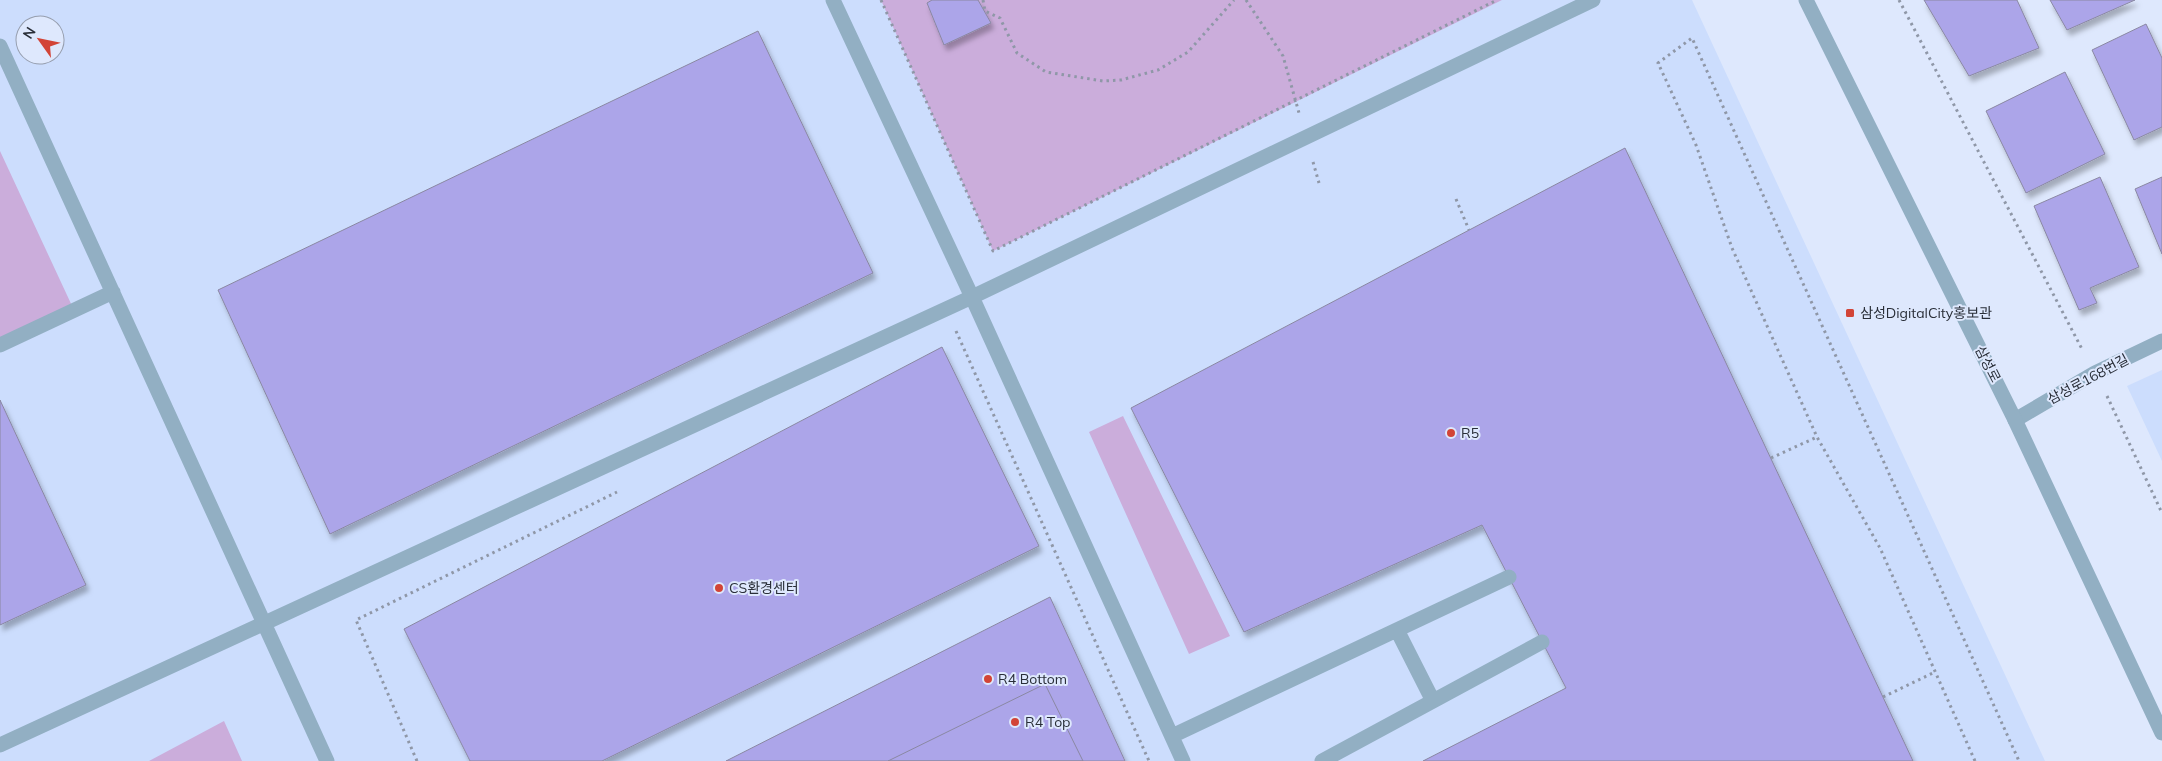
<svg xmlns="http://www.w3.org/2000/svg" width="2162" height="761" viewBox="0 0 2162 761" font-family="Mulish,'Noto Sans KR',sans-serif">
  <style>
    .built { fill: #ccddfd; fill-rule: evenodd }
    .green { fill: #cbaddb }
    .building { fill: #aca5e9; stroke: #8a88a2; filter: url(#shadow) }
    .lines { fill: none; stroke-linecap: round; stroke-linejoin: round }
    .path { stroke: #8f97a7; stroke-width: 3; stroke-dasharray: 2.5 4; stroke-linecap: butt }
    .service { stroke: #92afc3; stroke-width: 15 }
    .minor { stroke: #92afc3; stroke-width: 15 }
    .tertiary { stroke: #92afc3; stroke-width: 15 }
    .poi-dot { fill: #d24437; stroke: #dee8fd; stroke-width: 2 }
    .labels { text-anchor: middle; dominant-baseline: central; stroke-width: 4; stroke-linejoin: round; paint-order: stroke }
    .poi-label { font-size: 14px; fill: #292e38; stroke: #dee8fd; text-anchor: start }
    .street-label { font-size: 14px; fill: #292e38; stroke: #dee8fd }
  </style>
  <defs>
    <filter id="shadow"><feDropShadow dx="3" dy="5.5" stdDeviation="2.5" flood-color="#0004"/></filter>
  </defs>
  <rect width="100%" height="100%" fill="#dee8fd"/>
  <path class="built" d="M0,0h1692l353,761h-2045zM25,25h30v30h-30z
    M2162,370v91l-35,-75z"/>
  <path class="green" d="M881,0h621l-509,251z
    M0,151l73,157 -73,34z
    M1123,416l107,220 -41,18 -100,-222z
    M224,721l18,40h-93z"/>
  <path class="building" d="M932,0h46l13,23 -47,22 -17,-42z
    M1924,0h93l22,48 -70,28z
    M2050,0h85l-68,30z
    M2146,24l16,34v69l-28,13 -42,-90z
    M758,31l115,242 -543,261 -112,-244z
    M2065,72l40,82 -79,39 -40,-82z
    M1625,148l288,613h-490l143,-73 -84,-163 -238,107 -113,-224z
    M2100,177l39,90 -49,21 7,15 -18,7 -45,-104z
    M2162,177v77l-27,-65z
    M942,347l97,199 -437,215h-132l-66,-132z
    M0,400l86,185 -86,40z
    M1050,597l75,164h-399z
    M1045,684l38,77h-195z"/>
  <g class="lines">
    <path class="path" d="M881,0l112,251 504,-251
      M983,0l2,11 15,7 17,35 29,19 57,9 18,-1 37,-10 30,-18 46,-52
      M1246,0l37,56 16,57
      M1899,0l184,351
      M1313,162l6,21
      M1456,199l13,31
      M956,331l193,430
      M2107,396l55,117
      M1771,458l46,-21
      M1883,697l52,-25
      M417,761l-61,-141 261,-128
      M1975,761l-95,-213 -63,-111 -85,-189 -36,-103 -38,-82 34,-25 327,723"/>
    <path class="service" d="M833,0l139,297 211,464
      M0,46l327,715
      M0,345l113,-53
      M1397,630l36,71
      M1172,736l337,-159
      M0,745l972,-448 621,-297
      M1322,761l220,-119"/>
    <path class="minor" d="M2015,420l80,-47 67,-32"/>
    <path class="tertiary" d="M1806,0l209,420 147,313"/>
  </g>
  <g class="poi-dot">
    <rect x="1845" y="308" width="10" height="10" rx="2.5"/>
    <circle cx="1451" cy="433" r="5"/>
    <circle cx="719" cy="588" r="5"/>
    <circle cx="988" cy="679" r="5"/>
    <circle cx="1015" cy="722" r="5"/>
  </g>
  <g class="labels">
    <g class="poi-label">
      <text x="1860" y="313">삼성DigitalCity홍보관</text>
      <text x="1461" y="433">R5</text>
      <text x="729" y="588">CS환경센터</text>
      <text x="998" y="679">R4 Bottom</text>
      <text x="1025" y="722">R4 Top</text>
    </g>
    <g class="street-label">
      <text transform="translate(1988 364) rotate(63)">삼성로</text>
      <text transform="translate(2088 379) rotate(-28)">삼성로168번길</text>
    </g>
  </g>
  <g transform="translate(40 40) rotate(303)"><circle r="24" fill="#dee8fd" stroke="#969eae"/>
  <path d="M0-4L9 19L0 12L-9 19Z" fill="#d24437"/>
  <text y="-8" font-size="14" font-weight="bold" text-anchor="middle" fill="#292e38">N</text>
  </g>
</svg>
